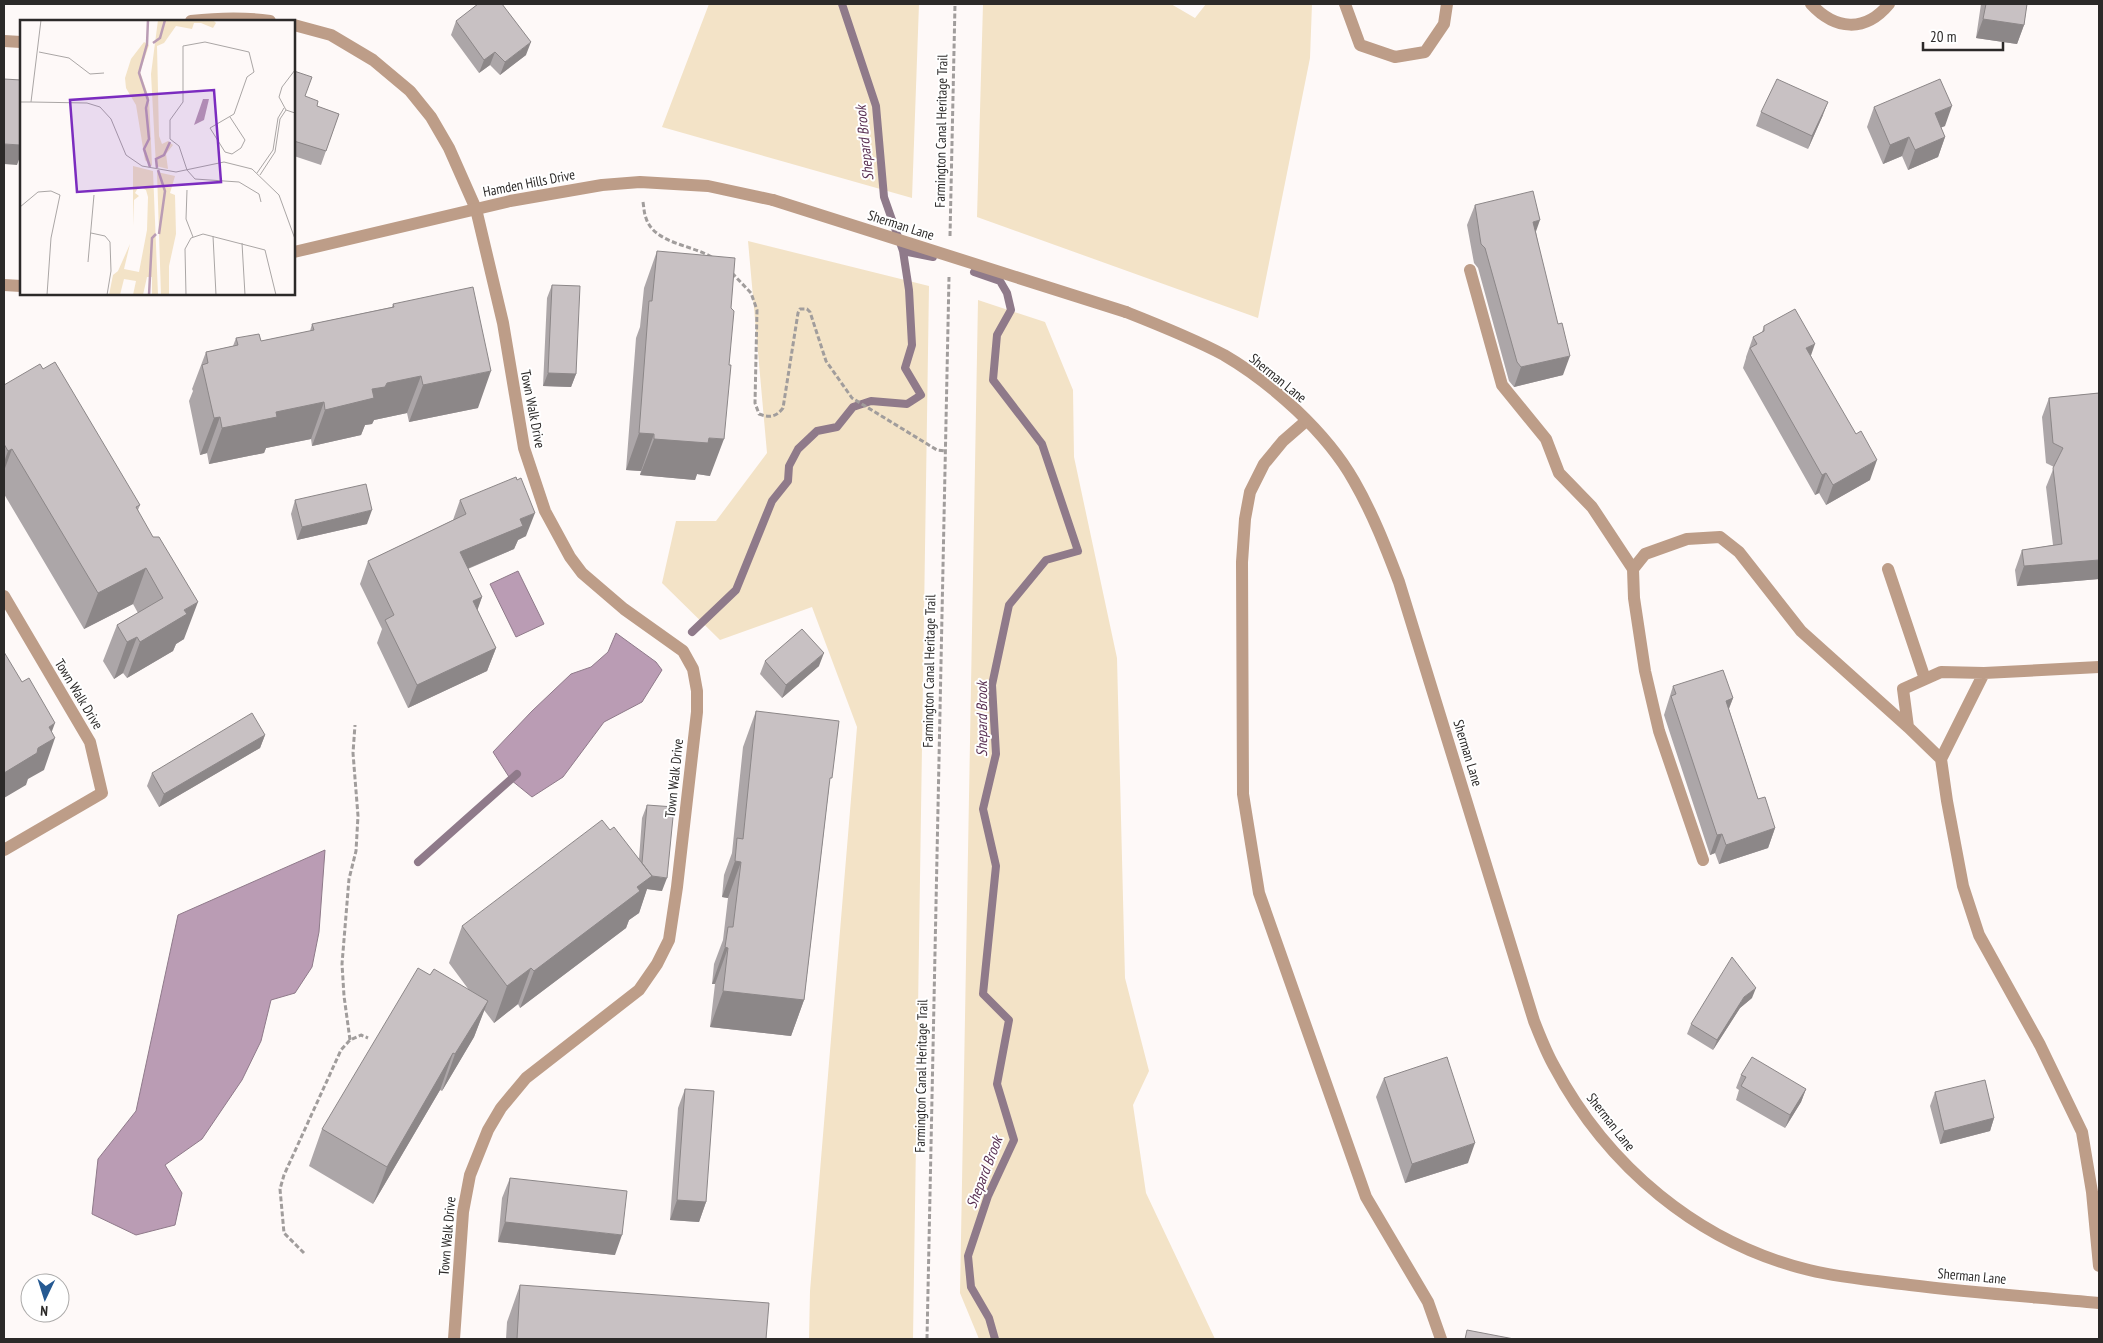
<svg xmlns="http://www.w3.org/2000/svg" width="2103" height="1343" viewBox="0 0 2103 1343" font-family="'PT Sans Narrow',sans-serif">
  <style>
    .green { fill: #f3e3c7 }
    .water { fill: #ba9cb4; stroke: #8f7a8a }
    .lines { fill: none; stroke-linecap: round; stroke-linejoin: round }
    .stream { stroke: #8f7a8a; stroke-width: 8 }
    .path { stroke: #a19d9c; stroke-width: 3; stroke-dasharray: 5 2.5; stroke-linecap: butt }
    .service { stroke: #bd9d88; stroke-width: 12 }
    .minor { stroke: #bd9d88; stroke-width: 12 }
    .tertiary { stroke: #bd9d88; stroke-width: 12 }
    .tertiary-bridge { stroke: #bd9d88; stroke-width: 12 }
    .wall { fill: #aca6a8 }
    .shaded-wall { fill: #8c8788 }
    .building { fill: #c8c1c3; stroke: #8c8788 }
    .labels { text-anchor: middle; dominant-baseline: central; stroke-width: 4; stroke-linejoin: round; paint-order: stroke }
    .street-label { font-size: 14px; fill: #2c2a29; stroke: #fff }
    .water-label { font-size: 15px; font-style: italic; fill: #5b3254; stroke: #fff }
    .inset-river { fill: none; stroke: #ba9cb4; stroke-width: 2.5 }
    .inset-road { fill: none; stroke: #aaa6a5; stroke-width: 1 }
    .view { fill: #7b2cbf; fill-opacity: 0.15; stroke: #7b2cbf; stroke-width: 2.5 }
    .inset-edge { fill: none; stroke: #2c2a29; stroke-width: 2.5 }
  </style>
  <rect width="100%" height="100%" fill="#fef9f8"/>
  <path class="green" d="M709,4h210l-7,194 -250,-71z
    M983,4h188l24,14 11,-14h106l-2,54 -52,260 -281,-101z
    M748,241l181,45 -16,1053h-104l1,-48 47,-564 -45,-120 -92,33 -58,-57 14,-62h40l51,-68z
    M978,300l67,22 28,68 1,67 43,201 8,320 24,93 -16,34 13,88 69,146h-236l-19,-46z"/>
  <path class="water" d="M518,571l26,53 -28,13 -26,-53z
    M616,633l40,29 6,8 -20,32 -38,20 -41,55 -31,20 -21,-17 -18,-28 39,-41 39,-37 20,-7 17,-15z
    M325,850l-6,82 -7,35 -17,26 -24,7 -10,41 -19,39 -40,59 -37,26 17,28 -7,32 -39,10 -44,-21 6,-55 38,-48 42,-196z"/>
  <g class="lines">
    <path class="stream" d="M842,4l34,102 8,91 19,54 30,6
      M974,272l26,9 7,12 4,17 -14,25 -4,45 49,64 36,107 -32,9 -37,45 -17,80 4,69 -13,55 13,57 -13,128 26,26 -12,64 17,56 -26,56 -20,60 3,31 18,31 6,21
      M692,632l44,-42 36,-89 16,-20 1,-15 9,-17 19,-18 20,-4 16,-20 18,-6 36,3 14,-9 -16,-27 7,-23 -3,-55 -6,-39
      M418,862l99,-88"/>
    <path class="path" d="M643,202c1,6 1,11 3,16 8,26 48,27 67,40
      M950,236l5,-232
      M732,273l19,20 6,17 -2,93 4,11c11,4 17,3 24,-6l15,-95 2,-4h7l3,3 16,49 26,37 85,52 9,1
      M350,1040l-6,-44 -2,-32 7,-85 7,-28 2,-35 -5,-63 2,-28
      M304,1253l-20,-20 -4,-44 4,-14 57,-125 9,-10 11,-5 7,3
      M927,1339l22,-1062"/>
    <path class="service" d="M1345,4l15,41 35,12 30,-5 19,-28 3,-20
      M1470,270l32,115 44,54 13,34 33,34 41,62
      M1306,421l-23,20 -19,23 -14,28 -5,27 -3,43 1,232 16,99 107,304 62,105 13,37
      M1888,569l37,110
      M2099,667l-115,6 -43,86 6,42 16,85 16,49 61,110 42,87 10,60 7,74
      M1941,759l-33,-32 -5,-38 38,-17 43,1
      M1703,860l-44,-129 -14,-60 -11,-73 -1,-29 12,-15 42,-15 33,-2 19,15 62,79 107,96"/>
    <path class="minor" d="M1811,4c24,26 54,29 78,0
      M191,21c26,-3 53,-4 79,0
      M294,25l37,10 42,25 37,31 21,26 18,31 27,61 27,114 21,125 21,63 25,46 12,16 42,36 59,42 10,18 4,22v21l-20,175 -8,53 -12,24 -18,26 -113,88 -25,30 -13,22 -18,45 -7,37 -9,127
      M4,41l17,1
      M4,596l86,146 12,51 -98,57"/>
    <path class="tertiary" d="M294,252l216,-51 92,-16 38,-3 68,4 65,14
      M4,285l17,1
      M1126,312c33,13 66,26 98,43 48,28 103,78 130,126 19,33 32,67 45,101l135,439c6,15 12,31 20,45 53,100 144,177 255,204 33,8 68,11 101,15 63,8 126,12 189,18"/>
    <path class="tertiary-bridge" d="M773,200l353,112"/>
  </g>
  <path class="wall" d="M1981,4h46l-3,21 -7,19 -41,-6z
    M456,21l70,34 -26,20 -10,-10 -11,8 -28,-38z
    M294,71l11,25 12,10 22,8 -18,51 -27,-9z
    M1874,107l71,19 -4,1 4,10 -7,20 -30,13 -6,-14 -19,8 -16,-37z
    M1761,112l62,3 -15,34 -52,-23z
    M1475,205l61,27 27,143 -49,12 -5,-6 -31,-113 -4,-5 -7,-38z
    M657,251l53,225 -13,-2 -2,6 -55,-5 1,-4 -15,-1 10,-132 4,-11 4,-39z
    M552,285l24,89 -5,13 -28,-1 4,-88z
    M393,304l85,104 -69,14 -2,-9 -33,7 -2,4 -7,1 -4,10 -49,11 -1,-7 -45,9 -2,5 -55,11 -2,-11 -7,2 -11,-54 4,-10 -1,-2 14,-37 27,-6 3,-8 25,3 49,-10 2,-7 80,-17z
    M1764,326l47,30 59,124 -44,25 -7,-12 -4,2 -72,-127 3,-10v-1l7,-20 9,-5z
    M43,369l97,136 -2,5 46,129 -8,5 -3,7 -46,27 -4,-5 -9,6 -11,-18 14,-36 21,-12 -5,-9 -49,25 -80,-135v-109z
    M2099,393v186l-82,7 -2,-16 7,-20 31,-5 -7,-58 8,-20 -8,-4 -4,-46 7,-19z
    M295,500l72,24 -70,16 -6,-26z
    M460,500l66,36 -8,4 -4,9 -46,20 14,28 -5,12 19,39 -9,23 -79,37 -31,-65 5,-14 -22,-45 8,-23 85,-41z
    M765,661l54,5 -37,32 -22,-24z
    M1673,686l60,12 -4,11 29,90 17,29 -7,20 -49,16 -4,-11 -5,2 -46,-140z
    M756,711l73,76 -25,213 -13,36 -81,-9 5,-43h-3l2,-20 9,-24 5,-42 -6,-1 2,-22 8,-22 11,-106z
    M265,735l-5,13 -101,59 -12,-21 5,-13z
    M647,805l15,86 -15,-2 -8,24 -10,7 -3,8 -106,80 -2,-4 -24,19 -10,-13 -10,27 -32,54 -2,-1 -67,114 -64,-38 13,-37 147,-139 -20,-27 13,-37 148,-96 29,29 3,-41z
    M1752,998l-12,10 -27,42 -26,-16 4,-10z
    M1741,1075l65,14 -5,13 -16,26 -49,-28 3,-10 -3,-2z
    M1384,1078l84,85 -63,20 -29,-86z
    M685,1089l21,113 -7,20 -29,-2 8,-112z
    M1935,1092l59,26 -4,13 -50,13 -10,-38z
    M510,1178l105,77 -117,-13 4,-44z
    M520,1285l246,54h-260l1,-17z"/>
  <path class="shaded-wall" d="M1983,19l41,6 -7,19 -41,-6z
    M531,42l-5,13 -26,20 5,-13z
    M495,52l-5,13 -11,8 5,-13z
    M1828,102l-5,13 -15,34 4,-13z
    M1952,106l-7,20 -17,7 7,-20z
    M1909,137l-7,19 -19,8 7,-19z
    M1945,137l-7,20 -30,13 7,-20z
    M4,144l17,1v9l-4,11 -13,-1z
    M1540,220l-7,20v-18z
    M1815,344l-7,20 -2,-16z
    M1570,356l-7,19 -49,12 7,-20z
    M491,371l-13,37 -69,14 14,-37z
    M548,373l28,1 -5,13 -28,-1z
    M421,376l-14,37 -33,7 -2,4 -7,1 -4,10 -49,11 13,-36 62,-27z
    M324,402l-13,37 -45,9 -2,5 -55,11 13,-36 54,-16z
    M220,417l-13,36 -7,2 14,-37z
    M639,433l15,1 -13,37 -15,-1z
    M709,438l15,1 -14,37 -13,-2 -2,6 -55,-5 14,-36z
    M12,449l-8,22v-9l4,-11z
    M1877,460l-7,20 -44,25 7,-20z
    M1826,473l-7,20 -4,2 7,-20z
    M372,510l-5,14 -70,16 5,-13z
    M535,513l-9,23 -8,4 -4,9 -62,26 8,-23 60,-33z
    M2099,560v19l-82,7 7,-20z
    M146,568l-13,36 -49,25 14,-36z
    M482,597l-8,23 -1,-19z
    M198,602l-14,37 -8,5 -3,7 -46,27 13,-36 44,-32z
    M137,637l-14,36 -9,6 13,-37z
    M496,648l-9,23 -79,37 9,-23z
    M824,653l-5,13 -37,32 4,-13z
    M1733,698l-8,20 1,-17z
    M55,723l-7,19 7,-4 -11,32 -16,9 -2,6 -22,13v-25l34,-25 11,-21z
    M265,735l-5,13 -101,59 5,-13z
    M1775,828l-7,20 -49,16 7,-19z
    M1722,834l-7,19 -5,2 7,-20z
    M735,861l6,1 -13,36 -6,-1z
    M641,875l26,3 -5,13 -15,-2 -8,24 -10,7 -3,8 -106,80 14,-37z
    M725,947l3,1 -13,36h-3z
    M531,968l-13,36 -24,19 13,-37z
    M1756,988l-4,10 -12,10 -27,42 4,-10 27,-43z
    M723,991l81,9 -13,36 -81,-9z
    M488,1001l-14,36 -32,54 13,-37z
    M453,1053l-13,37 -67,114 14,-37z
    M1806,1089l-5,13 -16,26 5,-13z
    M1994,1118l-4,13 -50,13 4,-13z
    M1475,1143l-7,20 -63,20 7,-19z
    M677,1200l29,2 -7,20 -29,-2z
    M505,1222l117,13 -7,20 -117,-13z"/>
  <path class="building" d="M478,4h24l29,38 -26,20 -10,-10 -11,8 -28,-39z
    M1986,4h41l-3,21 -41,-6z
    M294,71l18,6 -7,19 13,5 -1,5 22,8 -13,37 -32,-10z
    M4,79l17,1v65l-17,-1z
    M1777,79l51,23 -16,34 -51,-24z
    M1940,79l12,27 -17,7 10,24 -30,13 -6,-13 -19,8 -16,-38z
    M1533,191l7,29 -7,2 25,102 4,-1 8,33 -49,11 -4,-5 -32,-114 -4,-4 -6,-39z
    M657,251l78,7 -4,50 3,3 -5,54h2l-7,74 -15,-1 -1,5 -54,-4v-5l-15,-1 10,-132h3z
    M552,285l28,1 -4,88 -28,-1z
    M473,287l18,84 -68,14 -2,-9 -34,7 -2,4 -13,2 2,9 -49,12 -1,-8 -48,10 1,5 -55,11 -2,-11 -6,1 -12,-53 6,-2 -2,-11 32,-7 -2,-7 23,-4 2,7 53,-11 -2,-6 82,-17 -1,-3z
    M1795,309l20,35 -9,4 50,86 5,-3 16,29 -44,25 -7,-12 -4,2 -72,-127 7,-4 -4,-7 11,-6v-5z
    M55,362l85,143 -4,2 17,30h6l39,65 -14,8 3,4 -47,28 -3,-5 -10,5 -10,-17 46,-27 -17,-30 -48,25 -86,-144 -4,2 -4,-7v-59l36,-21 3,5z
    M2099,393v167l-75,6 -2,-16 40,-6 -9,-76 10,-20 -10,-5 -4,-45z
    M516,477l1,3 4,-2 14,35 -15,6 3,7 -63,26 22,45 -9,4 23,47 -79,37 -32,-65 9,-5 -26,-54 98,-47 -6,-14z
    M366,484l6,26 -70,17 -7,-27z
    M802,629l22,24 -38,32 -21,-24z
    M4,652l18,30 7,-4 26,45 -6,4 6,11 -17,10 -1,5 -33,20z
    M1723,670l10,28 -7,3 19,58 13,40 7,-2 10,31 -49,17 -4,-11 -5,1 -46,-139 5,-2 -3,-8z
    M756,711l83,10 -7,57h-2l-26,222 -81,-9 5,-43 -3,-1 3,-20h5l8,-65 -6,-1 2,-23 6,1z
    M252,713l13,22 -101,59 -12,-21z
    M647,805l27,2 -7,71 -15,-2 -10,-13z
    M602,820l8,10 4,-3 38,49 -15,11 3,4 -106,80 -3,-3 -24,18 -45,-60z
    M1732,957l24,31 -12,9 -27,43 -26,-16z
    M418,968l12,7 4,-6 54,32 -33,53 -2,-1 -66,114 -65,-38z
    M1447,1057l28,86 -63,21 -28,-86z
    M1752,1057l54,32 -16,26 -49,-29 5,-9 -5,-2z
    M1985,1080l9,38 -50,13 -9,-39z
    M685,1089l29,2 -8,111 -29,-2z
    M510,1178l117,13 -5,44 -117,-13z
    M520,1285l249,18 -3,36h-249z
    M1467,1330l47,9h-49z"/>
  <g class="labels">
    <g class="street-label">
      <text transform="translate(941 131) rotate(-89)">Farmington Canal Heritage Trail</text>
      <text transform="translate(529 183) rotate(-11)">Hamden Hills Drive</text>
      <text transform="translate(901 225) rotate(18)">Sherman Lane</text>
      <text transform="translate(1278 378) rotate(39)">Sherman Lane</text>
      <text transform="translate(533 409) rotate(79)">Town Walk Drive</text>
      <text transform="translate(929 671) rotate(-89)">Farmington Canal Heritage Trail</text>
      <text transform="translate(79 694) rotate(59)">Town Walk Drive</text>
      <text transform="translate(1468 753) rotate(73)">Sherman Lane</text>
      <text transform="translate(674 778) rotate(-84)">Town Walk Drive</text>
      <text transform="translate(921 1076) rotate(-89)">Farmington Canal Heritage Trail</text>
      <text transform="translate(1611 1122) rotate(52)">Sherman Lane</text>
      <text transform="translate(447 1236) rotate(-85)">Town Walk Drive</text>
      <text transform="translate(1972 1276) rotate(5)">Sherman Lane</text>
    </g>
    <g class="water-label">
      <text transform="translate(864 143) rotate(-96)">Shepard Brook</text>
      <text transform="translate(981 719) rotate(-90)">Shepard Brook</text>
      <text transform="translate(984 1172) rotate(-69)">Shepard Brook</text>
    </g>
  </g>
  <g transform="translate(20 20)">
    <rect width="275" height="275" fill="#fef9f8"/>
    <path d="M138,0h55l3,3 -3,5 -12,-5h-7l-2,6 -16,-3 -12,17 -7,3 2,90 3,8 6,-3 5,4 -7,9 2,15 -12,-3 -5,-92zM124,22l5,3 -9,27 9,26 3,68 -7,-6 -9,-55 -10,-17 -1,-10 6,-19zM113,146l20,5 5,124h-6v-18h-5l-4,18h-10l3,-14 -12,-2 -4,16h-11l4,-20 5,-4 12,-27 -6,25 15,3 8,-42 1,-33 -2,-7 -7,-4 -4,7 4,3 -5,4 -1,26zM137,152l18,4 -5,17 5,2 1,39 -7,32v29h-8z" fill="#f3e3c7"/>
    <path d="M183,79h6l-5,21 -10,5z" fill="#ba9cb4"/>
    <path class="inset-river" d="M128,0l-1,24 -8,29 9,27 -2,8 3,31 -5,10 6,18M133,23l7,-5 5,-18M137,148l-1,-9 8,-4 6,-13M138,150l7,21 -6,43M129,275l3,-57 4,-4"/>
    <path class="inset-road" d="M19,32l30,6 21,16 14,-1M275,50l-13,17 -3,10 7,13 9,3M0,82h11l10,-82M11,82l56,1 13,4 11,12 15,36 16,11 34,6 48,-10 28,7 27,26 16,44M210,97l15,23 -4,8 -9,6 -7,-2 -15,-24 24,-14 13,-37 7,-5 -5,-20 -44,-10 -22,4v56l-13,18v19l9,7 8,24 8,9 44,3 20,12 2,8M237,153l16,-23 5,-32 6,-10M240,155l15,-23 5,-33 6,-9M167,170l-1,29 7,18M0,187l18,-15 13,-1 9,4 -9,43 -4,57M71,213l14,3 5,6 1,29 -4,24M193,216l3,59M222,223l3,52M68,242l6,-67M166,275l-1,-46 6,-11 12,-4 62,16 11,45"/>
    <path class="view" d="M194,70l7,92 -144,10 -7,-92z"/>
    <rect width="275" height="275" class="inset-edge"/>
  </g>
  <rect width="2103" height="1343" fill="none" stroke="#2c2a29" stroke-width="10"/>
  <g transform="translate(45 1298) rotate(184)"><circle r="24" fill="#ffffff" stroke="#abaaa9"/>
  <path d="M0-4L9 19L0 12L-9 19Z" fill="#255992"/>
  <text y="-8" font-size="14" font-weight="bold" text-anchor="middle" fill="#2c2a29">N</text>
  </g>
  <path d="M1923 42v8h80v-8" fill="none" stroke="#2c2a29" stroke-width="2.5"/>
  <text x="1930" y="42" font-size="15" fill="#2c2a29" stroke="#ffffff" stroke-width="4" paint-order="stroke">20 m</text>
</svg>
